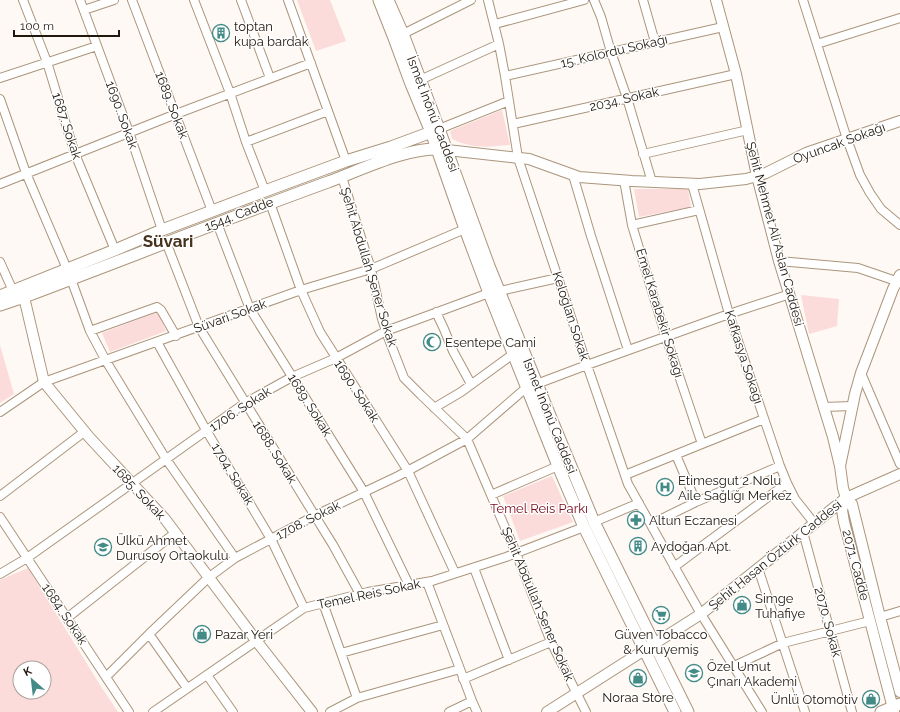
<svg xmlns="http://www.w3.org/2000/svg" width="900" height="712" viewBox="0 0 900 712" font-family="Raleway,sans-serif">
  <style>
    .green { fill: #fbdcda; fill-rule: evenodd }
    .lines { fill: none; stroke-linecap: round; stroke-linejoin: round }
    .minor-casing { stroke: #ab957c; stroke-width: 10 }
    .tertiary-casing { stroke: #ab957c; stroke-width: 12 }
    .secondary-casing { stroke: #ab957c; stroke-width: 13 }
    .minor { stroke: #fff; stroke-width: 8 }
    .tertiary { stroke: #fff; stroke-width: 10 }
    .secondary { stroke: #fff; stroke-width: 11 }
    .labels { text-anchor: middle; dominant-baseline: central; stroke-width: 3; stroke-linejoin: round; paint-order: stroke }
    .poi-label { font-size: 13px; fill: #20180f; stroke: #fff; text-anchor: start }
    .street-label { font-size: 13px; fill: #20180f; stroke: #fff }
    .park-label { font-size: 13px; fill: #77091a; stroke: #fff }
    .district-label { font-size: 17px; font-weight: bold; fill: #46331d; stroke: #fff }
  </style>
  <rect width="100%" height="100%" fill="#fef9f4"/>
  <path class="green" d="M297,0h33l16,41 -30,10z
    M502,110l8,35c-21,2 -38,4 -58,-6l-2,-8z
    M634,189h54l3,18 -52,10z
    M801,295l38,4 -2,27 -28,8z
    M158,312l8,19 -56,21 -8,-19z
    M0,345l14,49 -14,9z
    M552,476l21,46 -53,19 -17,-45z
    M28,568l72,117 18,27h-118v-132zM20,668h24v24h-24z"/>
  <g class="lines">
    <g class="minor-casing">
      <path id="minor" d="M23,0l24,62 28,92 40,96
        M80,0l49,132 33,98
        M132,0l80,211
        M194,0l36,93 16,49 19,49
        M241,0l29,78
        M288,0l58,161
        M488,0l11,44 6,32 13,82 69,207 41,119 73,130 61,98
        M594,0l7,17 10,35 16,46 25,84
        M643,0l12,42
        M803,0l44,139 13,36 10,18 11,16 19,16
        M84,10l30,-10
        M495,24l89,-24
        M403,34l68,-34
        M817,44l83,-26
        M505,76l218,-49
        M0,78l97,-32
        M420,80l79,-36
        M0,99l26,74 41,96
        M513,124l223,-50
        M439,129l70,-28
        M246,142l82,-31
        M643,154l105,-24
        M573,175l18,61 37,114
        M342,177l29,92 11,50 6,18 16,41 17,17 46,44 49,114 35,89 35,70
        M624,180l8,45 34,112 36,107
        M0,184l176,-70 135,-51
        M692,184l37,130 51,152 7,17 8,16 19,24
        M270,203l31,87 19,42 88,139 47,102
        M217,223l33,86 114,183 45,93
        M632,225l67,-15
        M166,242l33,85 116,189 18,29 27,49
        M779,261l79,7 38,13 4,2
        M0,262l13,29
        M71,279l19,52 16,30 60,98 69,99
        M500,291l58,-13
        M436,312l8,17 9,22 18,33
        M90,331l67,-24 4,3 15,26
        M157,342l49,88 65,109 33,69
        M861,373l39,91
        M823,407l30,-1
        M434,408l27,-16 52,-38
        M0,412l44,-30 257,-92 70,-21 94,-40
        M676,455l20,47
        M625,475l139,-56
        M491,495l67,-29
        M0,496l84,-64
        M0,517l129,195
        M594,522l45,-19
        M651,524l45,-22 84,-36
        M803,532l49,180
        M674,567l113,-84
        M474,568l35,92
        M758,568l47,144
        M0,574l27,-16 218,-155 47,-26 44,-19 50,-27 57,-21 46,-17
        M427,582l33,87 12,32 5,11
        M323,603l18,50 16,45
        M880,617l20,-6
        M67,618l108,-85
        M149,634l38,54
        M341,653l102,-28
        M734,666l49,-23 87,-22
        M207,675l26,37
        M106,677l43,-43 59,-56 27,-20 85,-45 78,-37 69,-37 59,-51 61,-23 142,-51 61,-20
        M463,679l88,-37
        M153,712l151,-104 64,-16 64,-11 74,-24 78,-30
        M330,712l27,-14 103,-29
        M449,712l23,-11"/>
    </g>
    <g class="tertiary-casing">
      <path id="tertiary" d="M716,0l20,74 21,102 22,85 54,176 7,29
        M447,150l82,9 50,18 53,4 68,3 46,-5 11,-3 9,-3 40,-20 94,-32
        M24,297l20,85 45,55 76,82 93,124 54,69
        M846,498l-3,-10 -3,-22 15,-72 6,-21 32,-84 7,-14
        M846,498l-4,12 2,12 50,190
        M846,498l6,6 28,113 20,75
        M547,712l154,-98 145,-116 54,-24"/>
    </g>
    <g class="secondary-casing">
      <path id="secondary" d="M379,0l15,38 17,46 20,48 34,97 24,64 69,173 26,61 91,185
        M388,0l15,34 36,95 50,137 48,118 57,138 94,190
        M0,296l115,-46 47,-20 103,-39 81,-30 45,-14 46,-17
        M0,305l24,-8c101,-38 202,-78 304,-115 33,-12 81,-36 116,-33
        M881,712l19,-8"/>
    </g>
    <use href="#minor" class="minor"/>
    <use href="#tertiary" class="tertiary"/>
    <use href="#secondary" class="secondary"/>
  </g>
  <defs>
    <g id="building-ring" transform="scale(0.9)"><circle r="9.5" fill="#fff" stroke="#438b87" stroke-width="1.5"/><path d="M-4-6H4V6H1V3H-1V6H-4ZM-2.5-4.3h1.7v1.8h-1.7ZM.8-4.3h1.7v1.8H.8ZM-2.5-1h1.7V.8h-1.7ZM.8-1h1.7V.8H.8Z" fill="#438b87"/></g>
    <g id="mosque-ring" transform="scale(0.9)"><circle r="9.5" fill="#fff" stroke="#438b87" stroke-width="1.5"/><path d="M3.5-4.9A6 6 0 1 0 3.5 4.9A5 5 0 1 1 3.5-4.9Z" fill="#438b87"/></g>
    <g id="hospital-ring" transform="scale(0.9)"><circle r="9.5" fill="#fff" stroke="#438b87" stroke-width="1.5"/><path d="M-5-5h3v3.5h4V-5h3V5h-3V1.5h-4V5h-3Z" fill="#438b87"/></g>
    <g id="pharmacy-ring" transform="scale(0.9)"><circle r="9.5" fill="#fff" stroke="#438b87" stroke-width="1.5"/><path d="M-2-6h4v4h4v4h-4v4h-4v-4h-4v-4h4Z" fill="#438b87"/></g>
    <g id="school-ring" transform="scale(0.9)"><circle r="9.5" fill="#fff" stroke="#438b87" stroke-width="1.5"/><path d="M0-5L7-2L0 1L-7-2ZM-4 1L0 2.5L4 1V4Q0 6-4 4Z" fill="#438b87"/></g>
    <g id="shop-ring" transform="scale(0.9)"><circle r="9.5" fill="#fff" stroke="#438b87" stroke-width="1.5"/><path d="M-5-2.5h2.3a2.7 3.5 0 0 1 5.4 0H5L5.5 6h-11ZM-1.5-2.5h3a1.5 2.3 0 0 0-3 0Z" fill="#438b87"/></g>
    <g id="supermarket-ring" transform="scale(0.9)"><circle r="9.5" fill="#fff" stroke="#438b87" stroke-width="1.5"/><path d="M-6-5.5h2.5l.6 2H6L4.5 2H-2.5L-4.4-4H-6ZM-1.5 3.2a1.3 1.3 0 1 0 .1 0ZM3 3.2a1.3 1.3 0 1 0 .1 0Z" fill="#438b87"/></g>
  </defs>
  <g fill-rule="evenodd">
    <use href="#building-ring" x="221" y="33"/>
    <use href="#mosque-ring" x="432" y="342"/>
    <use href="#hospital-ring" x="665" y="487"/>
    <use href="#pharmacy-ring" x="636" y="520"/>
    <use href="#building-ring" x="638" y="546"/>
    <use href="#school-ring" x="103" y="547"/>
    <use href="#shop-ring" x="742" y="605"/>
    <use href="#supermarket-ring" x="661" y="615"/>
    <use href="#shop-ring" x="202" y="634"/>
    <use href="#school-ring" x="694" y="673"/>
    <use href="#shop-ring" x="638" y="678"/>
    <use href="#shop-ring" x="871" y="699"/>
  </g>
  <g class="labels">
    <g class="poi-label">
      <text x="234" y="26">toptan<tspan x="234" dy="15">kupa bardak</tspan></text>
      <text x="445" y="342">Esentepe Cami</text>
      <text x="678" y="480">Etimesgut 2 Nolu<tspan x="678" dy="15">Aile Sağlığı Merkez</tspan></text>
      <text x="649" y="520">Altun Eczanesi</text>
      <text x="116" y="540">Ülkü Ahmet<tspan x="116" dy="15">Durusoy Ortaokulu</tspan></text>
      <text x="651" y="546">Aydoğan Apt.</text>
      <text x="755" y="598">Simge<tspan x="755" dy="15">Tuhafiye</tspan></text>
      <text x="215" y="634">Pazar Yeri</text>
      <text x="661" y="634" text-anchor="middle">Güven Tobacco<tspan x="661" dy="15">&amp; Kuruyemiş</tspan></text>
      <text x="707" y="666">Özel Umut<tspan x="707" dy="15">Çınarı Akademi</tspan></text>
      <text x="638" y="697" text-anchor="middle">Noraa Store</text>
      <text x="858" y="699" text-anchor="end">Ünlü Otomotiv</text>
    </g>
    <g class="street-label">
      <text transform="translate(614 51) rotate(-13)">15. Kolordu Sokağı</text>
      <text transform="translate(624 99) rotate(-13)">2034. Sokak</text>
      <text transform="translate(172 105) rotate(69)">1689. Sokak</text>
      <text transform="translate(433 114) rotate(69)">İsmet İnönü Caddesi</text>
      <text transform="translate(122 115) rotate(70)">1690. Sokak</text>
      <text transform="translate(67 126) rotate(72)">1687. Sokak</text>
      <text transform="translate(839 143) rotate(-20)">Oyuncak Sokağı</text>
      <text transform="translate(239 214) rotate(-21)">1544. Cadde</text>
      <text transform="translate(775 234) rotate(75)">Şehit Mehmet Ali Aslan Caddesi</text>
      <text transform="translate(369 267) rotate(73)">Şehit Abdullah Şener Sokak</text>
      <text transform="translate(660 313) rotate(73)">Emel Karabekir Sokağı</text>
      <text transform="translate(230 316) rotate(-20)">Süvari Sokak</text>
      <text transform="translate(571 316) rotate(72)">Keloğlan Sokak</text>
      <text transform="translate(744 357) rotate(72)">Kafkasya Sokağı</text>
      <text transform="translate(357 391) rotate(57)">1690. Sokak</text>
      <text transform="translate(310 405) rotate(58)">1689. Sokak</text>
      <text transform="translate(240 409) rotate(-33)">1706. Sokak</text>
      <text transform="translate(550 416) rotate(68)">İsmet İnönü Caddesi</text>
      <text transform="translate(275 452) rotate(58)">1688. Sokak</text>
      <text transform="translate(233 474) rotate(59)">1704. Sokak</text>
      <text transform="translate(139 492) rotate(47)">1685. Sokak</text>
      <text transform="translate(308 520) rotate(-27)">1708. Sokak</text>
      <text transform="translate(775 555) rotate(-39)">Şehit Hasan Öztürk Caddesi</text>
      <text transform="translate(856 565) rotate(75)">2071. Cadde</text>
      <text transform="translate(369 594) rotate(-12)">Temel Reis Sokak</text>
      <text transform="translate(538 604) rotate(67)">Şehit Abdullah Şener Sokak</text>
      <text transform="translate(65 614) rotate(56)">1684. Sokak</text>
      <text transform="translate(828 622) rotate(75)">2070. Sokak</text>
    </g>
    <g class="park-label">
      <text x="539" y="508">Temel Reis Parkı</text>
    </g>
    <g class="district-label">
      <text x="168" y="241">Süvari</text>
    </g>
  </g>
  <g transform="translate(32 680) rotate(332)"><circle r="19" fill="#ffffff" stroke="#a6a39f"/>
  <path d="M0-3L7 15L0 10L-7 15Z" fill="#438b87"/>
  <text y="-6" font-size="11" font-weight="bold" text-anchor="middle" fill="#20180f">K</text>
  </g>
  <path d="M14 30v6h105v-6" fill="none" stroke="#20180f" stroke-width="2"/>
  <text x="20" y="30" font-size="12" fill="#20180f" stroke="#ffffff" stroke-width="3" paint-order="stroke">100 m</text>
</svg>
